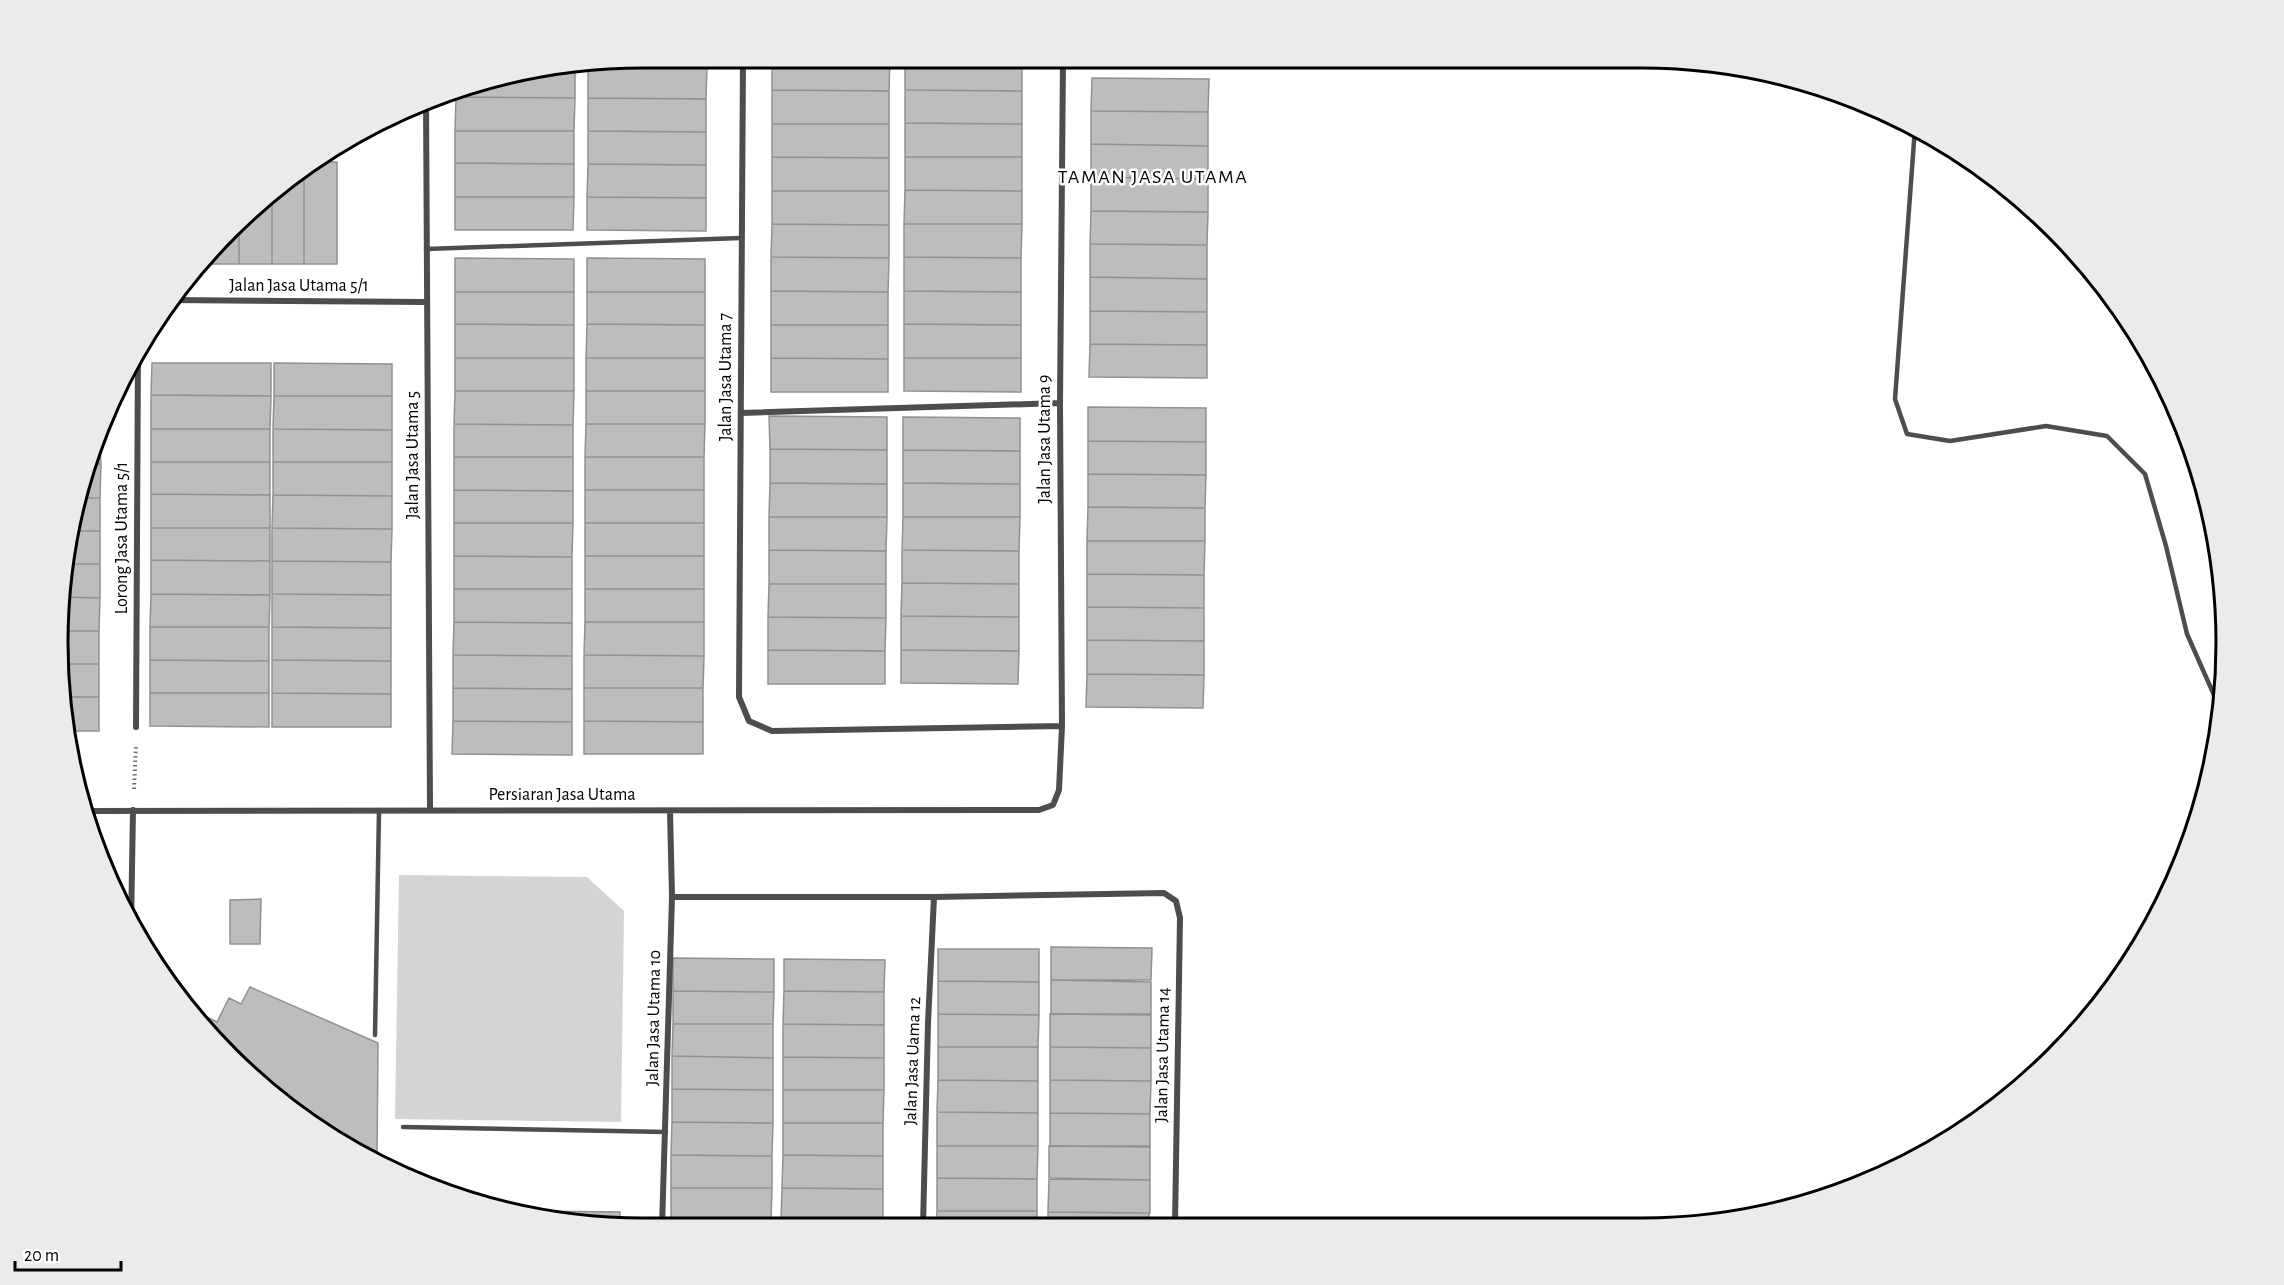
<svg xmlns="http://www.w3.org/2000/svg" width="2284" height="1285" viewBox="0 0 2284 1285" font-family="'Alegreya Sans',sans-serif">
  <style>
    .green { fill: #d4d4d4 }
    .building { fill: #bdbdbd; stroke: #919191; stroke-width: 1.5 }
    .lines { fill: none; stroke-linecap: round; stroke-linejoin: round }
    .path { stroke: #6f6f6f; stroke-width: 4; stroke-dasharray: 1.5 3; stroke-linecap: butt }
    .service { stroke: #4d4d4d; stroke-width: 4.5 }
    .minor { stroke: #4d4d4d; stroke-width: 6 }
    .labels { text-anchor: middle; dominant-baseline: central; stroke-width: 5; stroke-linejoin: round; paint-order: stroke }
    .street-label { font-size: 18px; fill: #000; stroke: #fff }
    .neighbourhood-label { font-size: 20px; letter-spacing: 1.5px; fill: #000; stroke: #fff }
    .rim { fill: none; stroke: #000; stroke-width: 3 }
  </style>
  <rect width="100%" height="100%" fill="#fff"/>
  <path class="green" d="M399,875l188,2 37,34 -3,211 -226,-3z"/>
  <path class="building" d="M642,57h65v9l-114,-1z
    M772,57h118l-1,34 -117,-1z
    M905,57h117v34l-117,-1z
    M593,65l114,1 -1,33 -118,-1v-32z
    M575,68v30l-119,-1v-9z
    M1092,78l117,1 -1,33 -117,-1z
    M772,90l117,1v33h-117z
    M905,90l117,1v33l-117,-1z
    M456,97l119,1 -1,33h-119z
    M588,98l118,1v33l-118,-1z
    M1091,111l117,1v34l-117,-2z
    M905,123l117,1v33h-117z
    M772,124h117v34l-117,-1z
    M455,131h119v33l-119,-1z
    M588,131l118,1v33l-118,-1z
    M1091,144l117,2v33l-117,-2z
    M772,157l117,1v33h-117z
    M905,157h117v34l-117,-1z
    M312,162h25v102h-33v-97z
    M455,163l119,1v33h-119z
    M588,164l118,1v33l-119,-1z
    M304,167v97h-32v-73l14,-13z
    M1091,177l117,2v33l-117,-1z
    M905,190l117,1v33h-118z
    M272,191v73h-33v-45z
    M772,191h117v34l-117,-1z
    M455,197h119l-1,33h-118z
    M587,197l119,1v33l-119,-1z
    M1091,211l117,1 -1,33 -117,-1z
    M239,219v45h-32v-9l21,-26z
    M772,224l117,1v33l-118,-1z
    M904,224h118l-1,34 -117,-1z
    M1090,244l117,1v34l-117,-2z
    M771,257l118,1 -1,34 -117,-1z
    M904,257l117,1v34l-117,-1z
    M455,258l119,1v33h-119z
    M587,258l118,1v33h-118z
    M1090,277l117,2v33l-117,-1z
    M771,291l117,1v33h-117z
    M904,291l117,1v33l-117,-1z
    M455,292h119v33l-119,-1z
    M587,292h118v33l-118,-1z
    M1090,311l117,1v33l-117,-1z
    M455,324l119,1v33h-119z
    M587,324l118,1v33h-119z
    M904,324l117,1v33h-117z
    M771,325h117v34l-117,-1z
    M1090,344l117,1v33l-118,-1z
    M455,358h119v33h-119z
    M586,358h119v33h-119z
    M771,358l117,1v33h-117z
    M904,358h117v34l-117,-1z
    M152,363h119v33l-120,-1z
    M274,363l118,1v32h-118z
    M455,391h119l-1,34 -119,-1z
    M586,391h119v33h-119z
    M151,395l120,1 -1,33h-119z
    M274,396h118v34l-119,-1z
    M1088,407l118,1v34l-118,-1z
    M769,416l118,1v33l-117,-1z
    M903,417l117,1v33l-117,-1z
    M454,424l119,1v32h-119z
    M586,424h119l-1,33h-119z
    M151,429h119v33h-119z
    M273,429l119,1v32h-119z
    M99,431l2,33h-14z
    M1088,441l118,1v33l-118,-1z
    M770,449l117,1v34l-117,-1z
    M903,450l117,1v33l-117,-1z
    M454,457h119v34l-119,-1z
    M585,457h119v33h-119z
    M151,462h119v33l-119,-1z
    M273,462h119v34l-119,-1z
    M87,464h14l-1,34h-24z
    M1088,474l118,1 -1,33 -117,-1z
    M770,483l117,1v33h-118z
    M903,483l117,1v33h-117z
    M454,490l119,1v32h-119z
    M585,490h119v33h-119z
    M151,494l119,1v33h-119z
    M273,495l119,1v33l-120,-1z
    M76,498h24v33h-31z
    M1088,507l117,1v33h-118z
    M769,517h118l-1,34 -117,-1z
    M903,517h117l-1,34 -117,-1z
    M454,523h119l-1,34 -118,-1z
    M585,523h119v33h-119z
    M151,528h119v33l-119,-1z
    M272,528l120,1 -1,33 -119,-1z
    M69,531h31v33h-38z
    M1087,541h118l-1,34 -117,-1z
    M769,550l117,1v33h-117z
    M902,550l117,1v33l-117,-1z
    M454,556l118,1v32h-118z
    M585,556h119v33h-119z
    M151,560l119,1v34l-119,-1z
    M272,561l119,1v33l-119,-1z
    M62,564h38v34l-39,-1z
    M1087,574l117,1v33l-117,-1z
    M902,583l117,1v33l-118,-1z
    M769,584h117v34l-118,-1z
    M454,589h118v34l-118,-1z
    M585,589h119v33h-119z
    M151,594l119,1 -1,32h-119z
    M272,594l119,1v33l-119,-1z
    M61,597l39,1 -1,33h-39z
    M1087,607l117,1v33l-117,-1z
    M901,616l118,1v34l-118,-1z
    M768,617l118,1 -1,33 -117,-1z
    M454,622l118,1v33l-119,-1z
    M585,622h119v34l-120,-1z
    M150,627h119v34l-119,-1z
    M272,627l119,1v33l-119,-1z
    M60,631h39v33h-40z
    M1087,640l117,1v34l-117,-1z
    M768,650l117,1v33h-117z
    M901,650l118,1 -1,33 -117,-1z
    M453,655l119,1v33l-119,-1z
    M584,655l120,1 -1,32h-119z
    M150,660l119,1v32h-119z
    M272,660l119,1v33l-119,-1z
    M59,664h40v33h-39z
    M1087,674l117,1 -1,33 -117,-1z
    M453,688l119,1v33l-119,-1z
    M584,688h119v34l-119,-1z
    M150,693h119v34l-119,-1z
    M272,693l119,1v33h-119z
    M60,697h39v34h-34z
    M453,721l119,1v33l-120,-1z
    M584,721l119,1v32h-119z
    M261,899l-1,45h-30v-44z
    M1051,947l101,1 -1,32h-100z
    M938,949h101v33l-101,-1z
    M673,958l101,1v33l-101,-1z
    M784,959l101,1 -1,32 -100,-1z
    M1051,980l100,2v32h-100z
    M938,981l101,1v33l-101,-1z
    M250,987l128,56 -1,119 -28,-13 -92,-66 -55,-55 -9,-13 2,-4 22,11 12,-24 12,6z
    M673,991l101,1 -1,32h-100z
    M784,991l100,1v33l-101,-1z
    M938,1014l101,1 -1,32h-100z
    M1050,1014l101,1v33l-101,-1z
    M673,1024h100v34l-101,-2z
    M783,1024l101,1v33l-101,-1z
    M938,1047h100v34l-100,-1z
    M1050,1047l101,1v33l-101,-1z
    M672,1056l101,2v32l-101,-1z
    M783,1057l101,1v32h-101z
    M938,1080l100,1v32l-101,-1z
    M1050,1080l101,1 -1,33 -100,-1z
    M672,1089l101,1v33l-101,-1z
    M783,1090h101l-1,33h-100z
    M937,1112l101,1v33h-101z
    M1050,1113l100,1v32h-100z
    M672,1122l101,1 -1,33 -101,-1z
    M783,1123h100v33l-100,-1z
    M937,1146h101l-1,33 -100,-1z
    M1049,1146l101,1v33l-101,-2z
    M671,1155l101,1v32h-101z
    M783,1155l100,1v33l-101,-1z
    M937,1178l100,1v32h-100z
    M1049,1179l101,1v33l-102,-1z
    M671,1188h101l-1,34 -100,-1z
    M782,1188l101,1v33l-102,-1z
    M527,1211l93,1v15h-15z
    M937,1211h100v14l-101,1z
    M1048,1212l101,1v12h-101z
    M671,1221l100,1v4l-100,1z
    M781,1221l102,1v4h-102z"/>
  <g class="lines">
    <path class="path" d="M134,789l2,-43"/>
    <path class="service" d="M1915,128l-20,271 12,35 43,7 96,-15 61,10 38,38 21,72 21,88 35,79
      M426,249l315,-11
      M375,1035l4,-225
      M403,1127l263,5"/>
    <path class="minor" d="M743,57l-4,640 10,24 23,10 290,-5
      M426,100l4,709
      M170,300l257,2
      M741,413l319,-10
      M136,727l2,-379
      M85,811l954,-1 14,-5 6,-15 3,-64 -2,-323 3,-345
      M672,897h262l230,-4 12,8 4,17 -5,307
      M131,927l2,-117
      M923,1226l5,-203 6,-126
      M662,1227l10,-330 -2,-86"/>
  </g>
  <g class="labels">
    <g class="street-label">
      <text x="299" y="286">Jalan Jasa Utama 5/1</text>
      <text transform="translate(726 377) rotate(-90)">Jalan Jasa Utama 7</text>
      <text transform="translate(1045 439) rotate(-90)">Jalan Jasa Utama 9</text>
      <text transform="translate(413 455) rotate(-90)">Jalan Jasa Utama 5</text>
      <text transform="translate(122 538) rotate(-90)">Lorong Jasa Utama 5/1</text>
      <text x="562" y="795">Persiaran Jasa Utama</text>
      <text transform="translate(654 1018) rotate(-89)">Jalan Jasa Utama 10</text>
      <text transform="translate(1163 1055) rotate(-89)">Jalan Jasa Utama 14</text>
      <text transform="translate(913 1061) rotate(-88)">Jalan Jasa Uama 12</text>
    </g>
    <g class="neighbourhood-label">
      <text x="1153" y="177">TAMAN JASA UTAMA</text>
    </g>
  </g>
  <path d="M0 0H2284V1285H0ZM643 68H1641A575 575 0 0 1 2216 643V643A575 575 0 0 1 1641 1218H643A575 575 0 0 1 68 643V643A575 575 0 0 1 643 68Z" fill="#ebebeb" fill-rule="evenodd"/>
  <path class="rim" d="M643 68H1641A575 575 0 0 1 2216 643V643A575 575 0 0 1 1641 1218H643A575 575 0 0 1 68 643V643A575 575 0 0 1 643 68Z"/>
  <path d="M15 1261v9h106v-9" fill="none" stroke="#000000" stroke-width="3"/>
  <text x="24" y="1261" font-size="18" fill="#000000" stroke="#ffffff" stroke-width="4.5" paint-order="stroke">20 m</text>
</svg>
